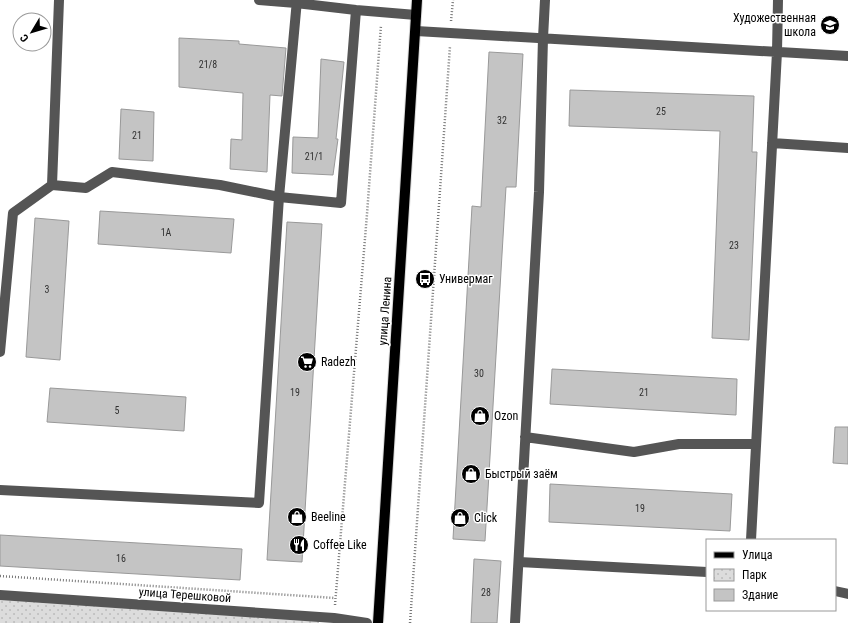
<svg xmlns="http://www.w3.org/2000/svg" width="848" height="623" viewBox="0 0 848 623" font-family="'Roboto Condensed',sans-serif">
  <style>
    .park { fill: url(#park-dots) }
    .building { fill: #c4c4c4; stroke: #999 }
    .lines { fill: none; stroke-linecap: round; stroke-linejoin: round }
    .major-casing { stroke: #dbdbdb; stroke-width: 12 }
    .path { stroke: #777; stroke-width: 2.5; stroke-dasharray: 1 2; stroke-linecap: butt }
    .minor { stroke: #555; stroke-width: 10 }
    .major { stroke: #000; stroke-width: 10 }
    .labels { text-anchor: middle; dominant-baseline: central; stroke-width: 3; stroke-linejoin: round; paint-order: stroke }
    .number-label { font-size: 10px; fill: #313131 }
    .poi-label { font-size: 12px; fill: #000; stroke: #fff; text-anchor: start }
    .street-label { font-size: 12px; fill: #000; stroke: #fff }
  </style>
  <defs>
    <pattern id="park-dots" width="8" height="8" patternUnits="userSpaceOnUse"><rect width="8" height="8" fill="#dcdcdc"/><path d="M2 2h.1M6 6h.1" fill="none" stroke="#bbb" stroke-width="1.8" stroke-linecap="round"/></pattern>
  </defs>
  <rect width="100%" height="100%" fill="#fff"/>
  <path class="park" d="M0,597l319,22v4h-319z"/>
  <path class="building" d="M179,38l60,3v3l47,4 -4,48 -12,-1 -3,77 -37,-3 1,-30 11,1 1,-47 -64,-6z
    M489,52l34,2 -7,133h-10l-21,354 -32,-2 19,-333 9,1z
    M321,59l23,3 -8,77h2l-5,36 -41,-2 1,-36 25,1z
    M570,90l184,6 -2,56h5l-8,188 -37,-2 8,-207 -151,-5z
    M121,109l33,3 -1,49 -34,-2z
    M100,211l134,8 -3,34 -133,-9z
    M35,218l34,3 -9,139 -34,-3z
    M287,222l35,2 -20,338 -35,-2z
    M552,369l185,10 -1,36 -186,-11z
    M50,388l136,9 -2,34 -137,-9z
    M835,427h13v37l-15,-1z
    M550,484l182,10 -2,37 -181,-9z
    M0,535l242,14 -2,31 -240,-14z
    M474,559l27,2 -4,62h-26z"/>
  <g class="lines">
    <g class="major-casing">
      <path id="major" d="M378,623l39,-623"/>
    </g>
    <path class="path" d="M451,21l2,-21
      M0,576l335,22
      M335,605l32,-391 14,-189
      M410,623l40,-577"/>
    <path class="minor" d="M259,0l37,3 60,7 60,5
      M416,31l432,25
      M772,143l76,5
      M52,185l7,-185
      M0,352l13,-139 39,-28 34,3 26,-16 108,13 59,12 62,6 15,-193
      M525,437l109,15 45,-8h77
      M0,490l259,13 20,-306 18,-197
      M751,540l26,-488 1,-52
      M519,562l188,10
      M835,591l13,3
      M0,595l334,23 33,5
      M515,623l24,-431 4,-154 2,-38"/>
    <use href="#major" class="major"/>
  </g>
  <defs>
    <g id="university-disc" transform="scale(1)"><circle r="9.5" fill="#000" stroke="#fff"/><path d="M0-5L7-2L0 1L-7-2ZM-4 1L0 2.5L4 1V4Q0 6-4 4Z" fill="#fff"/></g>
    <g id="bus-disc" transform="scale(1)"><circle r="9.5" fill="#000" stroke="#fff"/><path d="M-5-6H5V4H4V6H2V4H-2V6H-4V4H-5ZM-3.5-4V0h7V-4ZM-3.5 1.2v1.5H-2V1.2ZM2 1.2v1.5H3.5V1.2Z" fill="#fff"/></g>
    <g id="supermarket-disc" transform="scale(1)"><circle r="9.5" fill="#000" stroke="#fff"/><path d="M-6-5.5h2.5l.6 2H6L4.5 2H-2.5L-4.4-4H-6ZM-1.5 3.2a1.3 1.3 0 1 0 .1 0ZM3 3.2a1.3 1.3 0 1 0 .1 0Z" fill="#fff"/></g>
    <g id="shop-disc" transform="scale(1)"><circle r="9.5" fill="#000" stroke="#fff"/><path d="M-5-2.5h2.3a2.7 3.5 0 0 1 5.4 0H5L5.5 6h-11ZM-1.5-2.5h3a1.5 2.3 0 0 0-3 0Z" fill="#fff"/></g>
    <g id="restaurant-disc" transform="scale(1)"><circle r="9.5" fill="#000" stroke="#fff"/><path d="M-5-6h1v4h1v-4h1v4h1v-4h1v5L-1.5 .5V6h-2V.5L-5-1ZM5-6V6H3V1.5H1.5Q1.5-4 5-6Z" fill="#fff"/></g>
  </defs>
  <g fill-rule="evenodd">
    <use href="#university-disc" x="830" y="25"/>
    <use href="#bus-disc" x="425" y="279"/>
    <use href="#supermarket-disc" x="307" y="362"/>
    <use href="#shop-disc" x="480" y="416"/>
    <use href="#shop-disc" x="471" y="474"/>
    <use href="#shop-disc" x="297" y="517"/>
    <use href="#shop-disc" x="460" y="518"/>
    <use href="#restaurant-disc" x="299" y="545"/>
  </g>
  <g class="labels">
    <g class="number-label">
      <text x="208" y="64">21/8</text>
      <text x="661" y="111">25</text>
      <text x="502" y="120">32</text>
      <text x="137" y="135">21</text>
      <text x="314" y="156">21/1</text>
      <text x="166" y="232">1А</text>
      <text x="734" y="245">23</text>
      <text x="47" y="289">3</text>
      <text x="479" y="373">30</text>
      <text x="295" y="392">19</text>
      <text x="644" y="392">21</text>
      <text x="117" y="410">5</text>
      <text x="640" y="508">19</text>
      <text x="121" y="558">16</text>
      <text x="486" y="592">28</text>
    </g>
    <g class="poi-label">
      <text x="816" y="18" text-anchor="end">Художественная<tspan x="816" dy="14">школа</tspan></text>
      <text x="439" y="279">Универмаг</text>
      <text x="321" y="362">Radezh</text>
      <text x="494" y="416">Ozon</text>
      <text x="485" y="474">Быстрый заём</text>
      <text x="311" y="517">Beeline</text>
      <text x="474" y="518">Click</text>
      <text x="313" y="545">Coffee Like</text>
    </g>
    <g class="street-label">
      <text transform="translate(385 311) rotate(-86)">улица Ленина</text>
      <text transform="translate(185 595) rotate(4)">улица Терешковой</text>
    </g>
  </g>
  <rect x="706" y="539" width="130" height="72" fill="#ffffff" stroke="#999999"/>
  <rect x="714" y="552" width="20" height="6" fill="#000000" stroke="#999999"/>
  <text x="742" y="559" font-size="12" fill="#000000">Улица</text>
  <rect x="714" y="569" width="20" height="12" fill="url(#park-dots)" stroke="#999999"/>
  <text x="742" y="579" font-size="12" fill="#000000">Парк</text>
  <rect x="714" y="589" width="20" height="12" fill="#c4c4c4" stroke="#999999"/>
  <text x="742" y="599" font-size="12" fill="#000000">Здание</text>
  <g transform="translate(32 32) rotate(232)"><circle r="19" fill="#ffffff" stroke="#999999"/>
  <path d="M0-3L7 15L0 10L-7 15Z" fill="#000000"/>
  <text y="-6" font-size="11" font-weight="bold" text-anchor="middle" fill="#000000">С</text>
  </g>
</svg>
